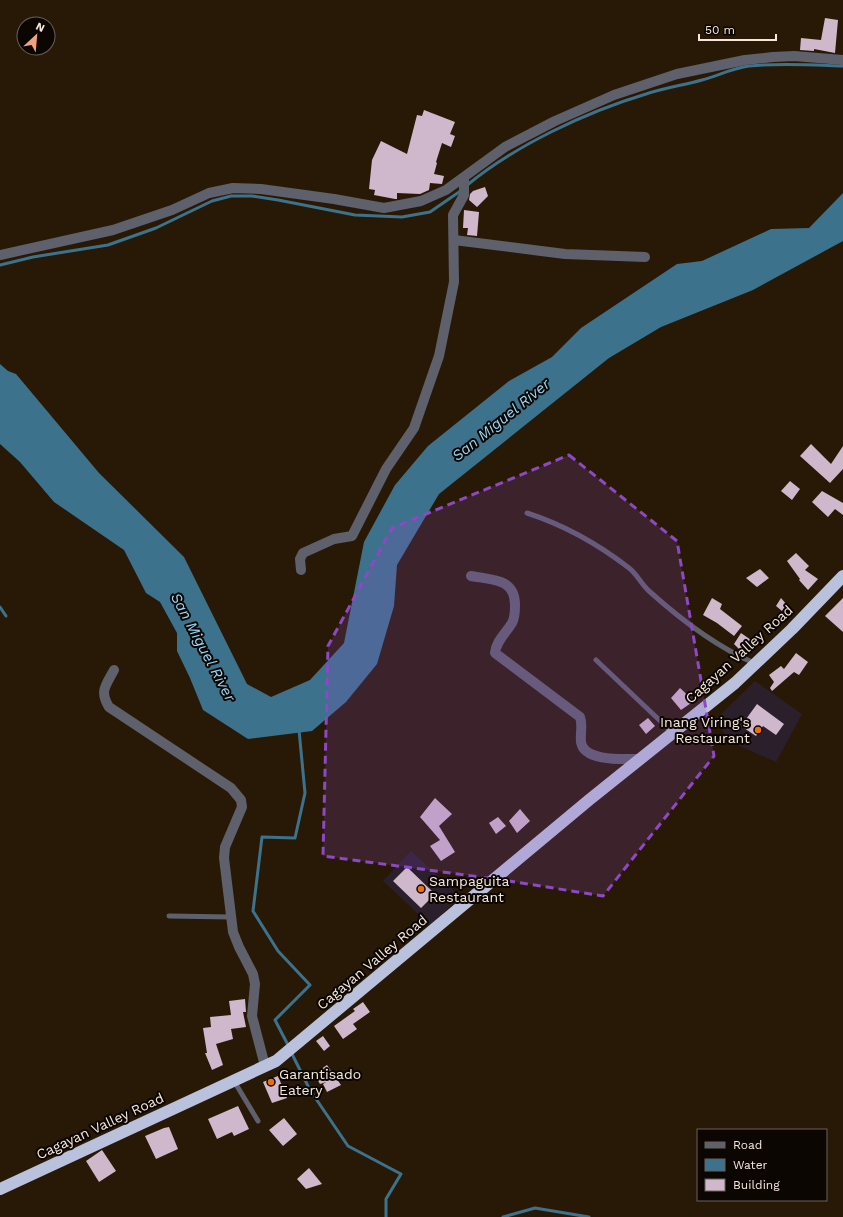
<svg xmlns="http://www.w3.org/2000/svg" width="843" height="1217" viewBox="0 0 843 1217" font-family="'Work Sans',sans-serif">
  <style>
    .commercial { fill: #2b1f2c }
    .water { fill: #3d728c }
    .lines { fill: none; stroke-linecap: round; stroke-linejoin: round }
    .stream { stroke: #3d728c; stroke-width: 3 }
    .building { fill: #cfb7cc }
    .lane { stroke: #5e606b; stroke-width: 5 }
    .street { stroke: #5e606b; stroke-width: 10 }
    .highway { stroke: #bac1dc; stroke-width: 12 }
    .marked { fill: #8d48c4; fill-opacity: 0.2; stroke: #8d48c4; stroke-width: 3; stroke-dasharray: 8 5; stroke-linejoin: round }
    .food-dot { fill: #e8710a; stroke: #0c0602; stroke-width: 1.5 }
    .labels { text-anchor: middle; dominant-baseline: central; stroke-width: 4; stroke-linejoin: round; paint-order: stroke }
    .street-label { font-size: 14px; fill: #f4e8dd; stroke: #0c0602 }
    .poi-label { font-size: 14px; fill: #f4e8dd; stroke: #0c0602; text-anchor: start }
    .water-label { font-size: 15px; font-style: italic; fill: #96d6f8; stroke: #0c0602 }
  </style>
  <rect width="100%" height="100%" fill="#281906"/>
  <path class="commercial" d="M755,681l47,33 -26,48 -47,-21 -13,-22z
    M411,851l49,45 -29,30 -48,-45z"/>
  <path class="water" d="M843,193v48l-90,49 -92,37 -52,31 -170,136 -42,71 -3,41 -17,58 -31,38 -34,29 -64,8 -45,-29 -13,-32 -13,-27v-18l-17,-31 -14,-9 -22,-43 -70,-48 -34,-40 -20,-18v-80l8,7 8,3 83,99 85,84 63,127 24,13 39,-17 34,-37 20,-101 31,-57 33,-39 81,-65 43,-24 29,-29 96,-64 25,-3 69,-32 38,-1z"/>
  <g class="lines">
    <path class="stream" d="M466,186c48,-40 120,-74 180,-92 18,-6 38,-9 56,-14 15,-4 31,-12 47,-14 31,-3 63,-1 94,0
      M0,265l33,-8 75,-12 48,-17 56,-27 19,-5h21l26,4 77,15 47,2 28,-5 32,-22
      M0,607l6,9
      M289,1047l-14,-27 35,-35 -32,-34 -25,-40 9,-74 33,1 10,-45 -6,-63
      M291,1052l19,38 38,56 53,28 -15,25v18
      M503,1217l32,-9 54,9"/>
  </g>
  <path class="building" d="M825,18l13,2 -3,33 -21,-4v2l-14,-1 1,-12 20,2z
    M424,110l31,12 -5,12 5,2 -4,11 -9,-4 -6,19 1,1 -3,11 10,2 -2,8 -12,-1 -1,7 -9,4 -23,-1v6h-2l-21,-4 1,-5 -6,-1 3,-29 9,-19 26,13 10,-39 5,1z
    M485,187l3,9 -11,11 -8,-7 1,-6 3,-3z
    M464,210l15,2 -2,24 -10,-1 1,-7h-5z
    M811,444l20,20 12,-18v23l-13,14 -30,-27z
    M790,481l10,8 -8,11 -11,-9z
    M822,491l21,12v12l-8,-6 -7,8 -16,-15z
    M796,553l13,13 -4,4 13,9 -10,11 -9,-10 1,-1 -13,-18z
    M760,569l9,9 -12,9 -11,-9z
    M712,598l10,6 -2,5 22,17 -8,10 -17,-13 -14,-8z
    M781,598l6,7 -5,6 -6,-5z
    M843,598v34l-18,-16z
    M741,633l10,7 -9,12 -8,-8z
    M796,653l12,9 -9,13 -5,-3 -22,19 -2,-3 4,-6 -5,-7 12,-9 3,3z
    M680,688l14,13 -13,9 -10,-12z
    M757,704l27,20 -8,11 -13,-9 -7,10 -15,-10z
    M648,718l7,8 -9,8 -7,-9z
    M435,798l17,16 -13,12 16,26 -14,9 -11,-15 10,-6 -20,-23z
    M520,809l10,12 -13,12 -8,-12z
    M498,817l8,9 -10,8 -7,-11z
    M407,867l28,27 -14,14 -28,-27z
    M245,999l1,13h-3l3,15 -15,2 2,10 -17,5 7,21 -11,5 -7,-17h2l-4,-25 8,-1 -1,-10 21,-2 -2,-14z
    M363,1002l7,10 -17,12 4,5 -14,10 -9,-13 21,-15 -2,-2z
    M323,1036l7,10 -6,5 -8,-10z
    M327,1065l14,20 -14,7 -4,-8 3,-2 -6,2 -6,-10z
    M278,1076l9,22 -15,5 -9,-21z
    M238,1106l11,23 -15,7 -2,-4 -15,7 -9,-20z
    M284,1118l13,16 -14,12 -14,-16z
    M169,1127l9,22 -22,10 -11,-23 19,-8z
    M102,1150l14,21 -17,11 -13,-21z
    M309,1168l13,16 -16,5 -9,-10z"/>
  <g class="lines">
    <path class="lane" d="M527,513c37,12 71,31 102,55 8,6 12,16 20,23 31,28 66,55 105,72
      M596,660l77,73
      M169,916l62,1
      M234,1081l24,40"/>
    <path class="street" d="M454,240l111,14 80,3
      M0,255l113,-25 59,-20 37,-17 24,-5 28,1 73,10 50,9 37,-7 25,-11 59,-43 50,-26 59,-26 63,-21 68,-14 28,-3 21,-1 49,4
      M301,570l-1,-11 3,-6 31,-14 18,-3 34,-67 28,-41 25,-72 15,-74 -1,-67 11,-20v-17
      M471,576c21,4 44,2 44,29 0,6 0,13 -3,18 -6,10 -16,18 -17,30l85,64c3,8 0,16 1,25 3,20 43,17 59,17
      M114,670c-8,15 -15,21 -5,37l122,81 10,12 1,7 -17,40 -1,11 9,74 6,15 14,27 2,10 -3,32 13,50"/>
    <path class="highway" d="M0,1189l276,-128 313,-261 146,-117 57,-54 51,-53"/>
  </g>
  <path class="marked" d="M569,455l108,86 37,215 -111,140 -100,-16 -180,-24 5,-210 64,-118z"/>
  <g class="food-dot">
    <circle cx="758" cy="730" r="4"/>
    <circle cx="421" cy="889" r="4"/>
    <circle cx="271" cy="1082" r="4"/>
  </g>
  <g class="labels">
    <g class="street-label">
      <text transform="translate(739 654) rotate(-42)">Cagayan Valley Road</text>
      <text transform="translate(372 962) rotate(-40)">Cagayan Valley Road</text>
      <text transform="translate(100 1126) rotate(-25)">Cagayan Valley Road</text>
    </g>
    <g class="poi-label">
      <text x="750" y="722" text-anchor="end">Inang Viring's<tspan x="750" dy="16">Restaurant</tspan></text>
      <text x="429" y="881">Sampaguita<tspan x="429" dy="16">Restaurant</tspan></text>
      <text x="279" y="1074">Garantisado<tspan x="279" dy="16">Eatery</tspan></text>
    </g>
    <g class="water-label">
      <text transform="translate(501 420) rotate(-39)">San Miguel River</text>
      <text transform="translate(203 647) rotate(62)">San Miguel River</text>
    </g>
  </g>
  <rect x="697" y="1129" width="130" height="72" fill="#0c0602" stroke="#69605a"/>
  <rect x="705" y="1142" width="20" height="6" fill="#5e606b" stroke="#69605a"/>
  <text x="733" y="1149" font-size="12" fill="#f4e8dd">Road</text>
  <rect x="705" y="1159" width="20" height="12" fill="#3d728c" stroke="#69605a"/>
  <text x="733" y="1169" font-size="12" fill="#f4e8dd">Water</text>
  <rect x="705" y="1179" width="20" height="12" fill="#cfb7cc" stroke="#69605a"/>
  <text x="733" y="1189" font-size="12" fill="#f4e8dd">Building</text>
  <g transform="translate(36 36) rotate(26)"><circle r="19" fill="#0c0602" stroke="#69605a"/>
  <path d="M0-3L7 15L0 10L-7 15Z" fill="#f1a17c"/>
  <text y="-6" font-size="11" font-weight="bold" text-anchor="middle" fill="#f4e8dd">N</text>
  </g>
  <path d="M699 34v6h77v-6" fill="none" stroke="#f4e8dd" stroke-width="2"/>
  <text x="705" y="34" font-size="12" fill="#f4e8dd" stroke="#0c0602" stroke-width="3" paint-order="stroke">50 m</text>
</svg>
